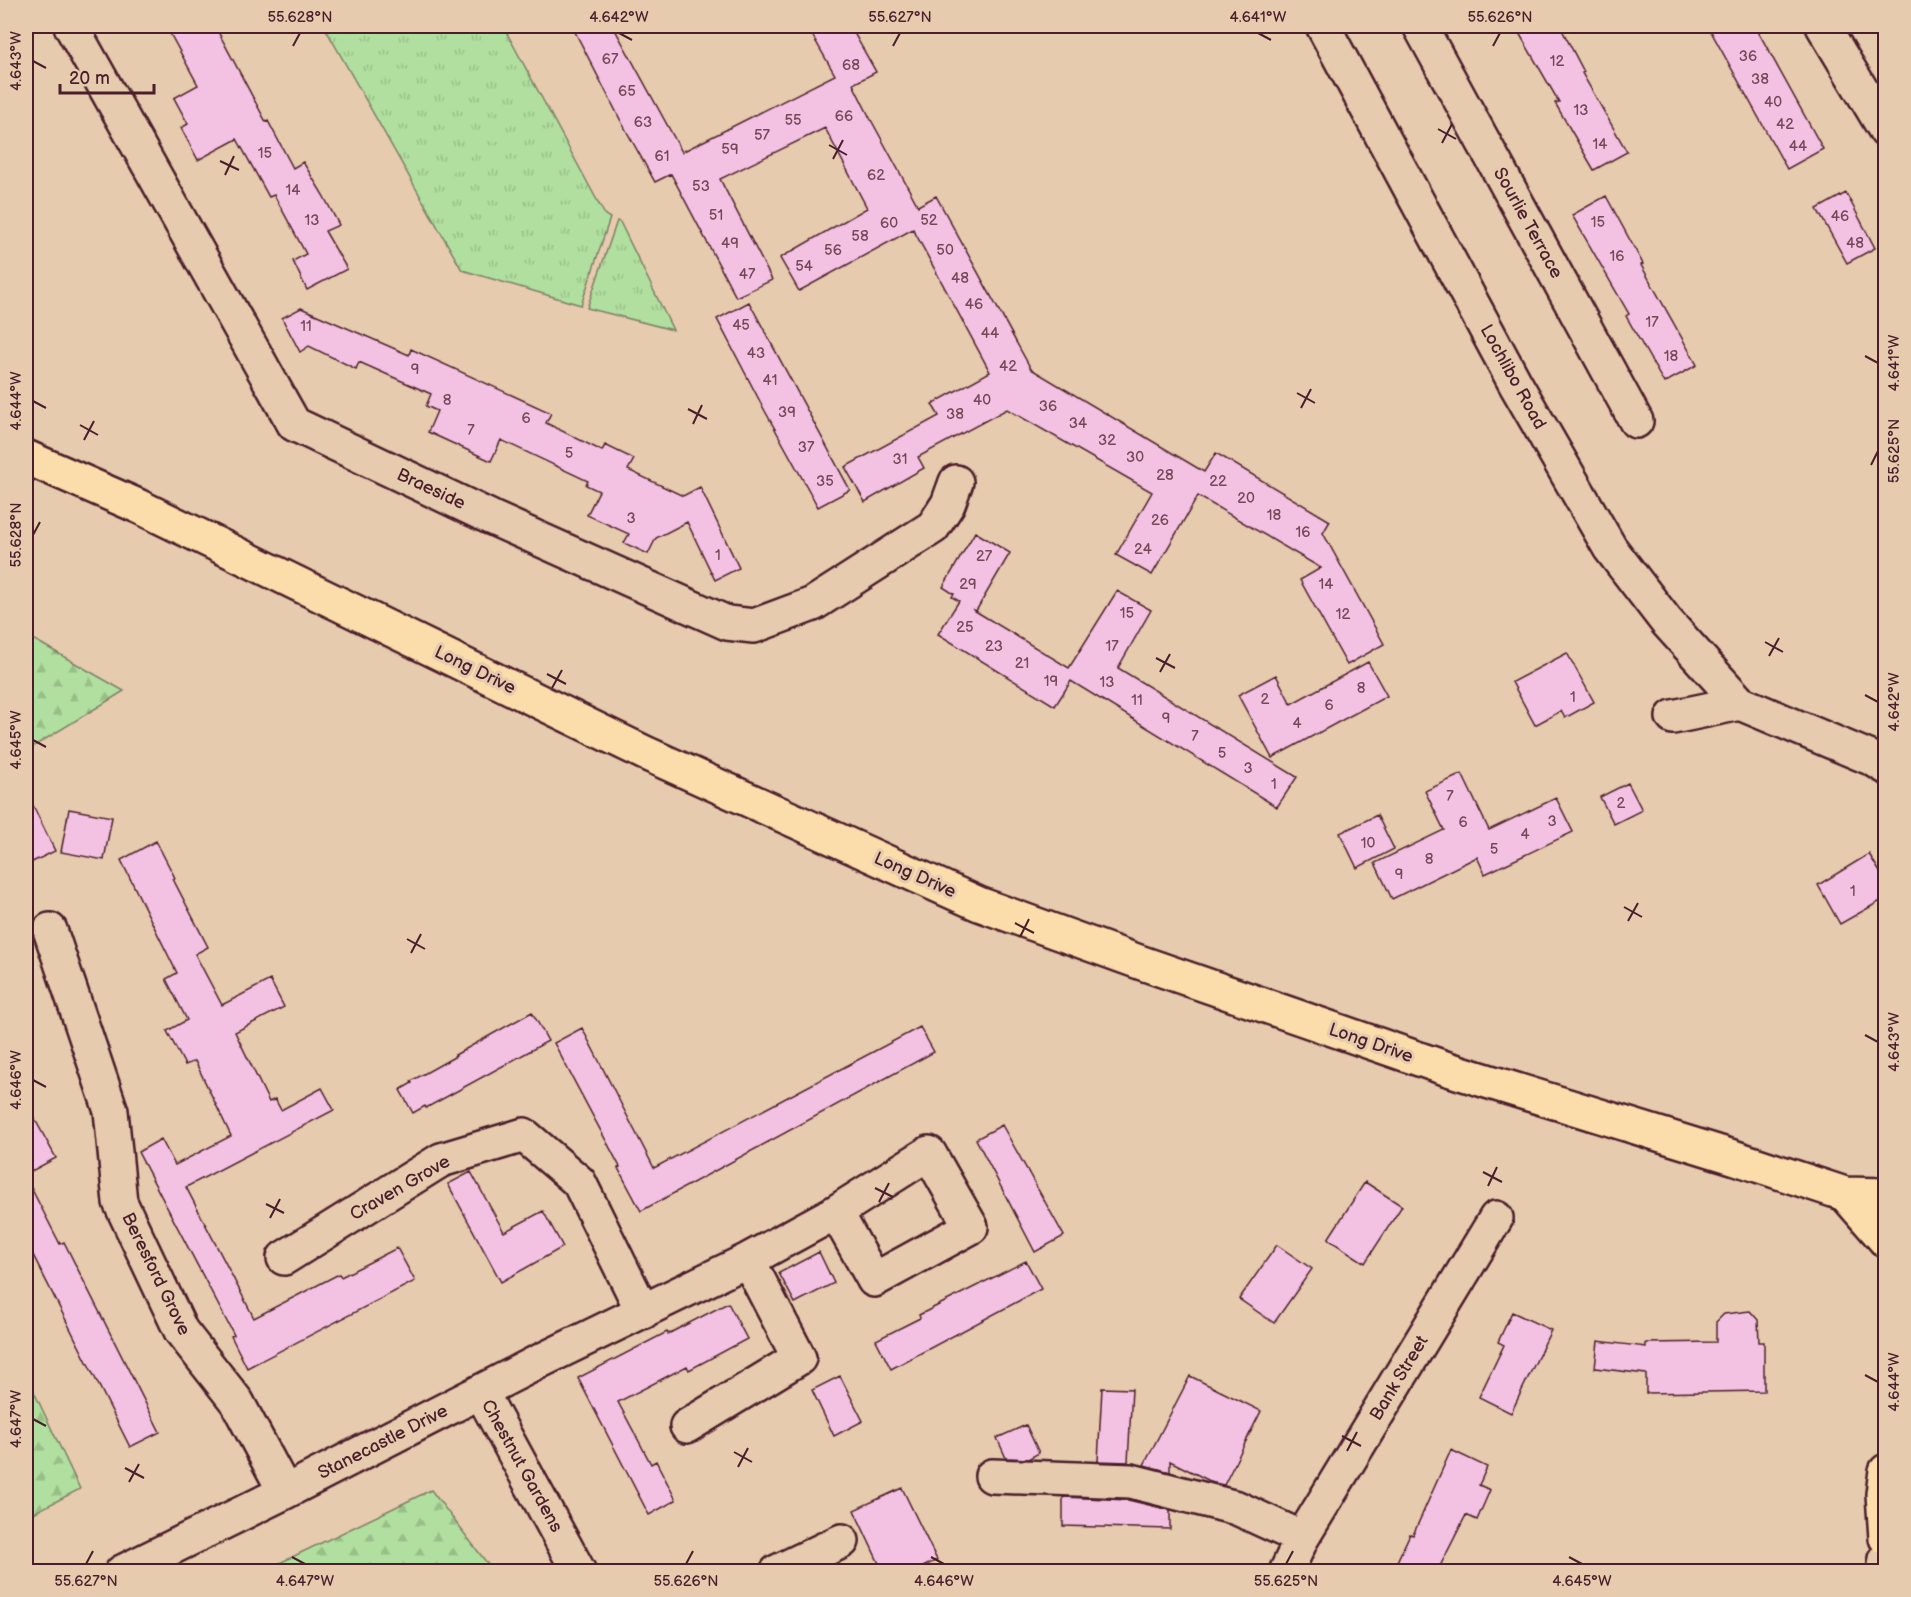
<svg xmlns="http://www.w3.org/2000/svg" width="1911" height="1597" viewBox="0 0 1911 1597" font-family="'Balsamiq Sans',sans-serif">
  <style>
    .grass { fill: url(#grass-tufts); stroke: #7d7f65; stroke-width: 1.5 }
    .forest { fill: url(#forest-firs); stroke: #7d7f65; stroke-width: 1.5 }
    .building { fill: #f3c2e3; stroke: #4a1f2b; stroke-width: 1.5 }
    .lines { fill: none; stroke-linecap: round; stroke-linejoin: round }
    .minor-casing { stroke: #4a1f2b; stroke-width: 38 }
    .major-casing { stroke: #4a1f2b; stroke-width: 38 }
    .minor { stroke: #e6cbae; stroke-width: 33 }
    .major { stroke: #fbddab; stroke-width: 33 }
    .ticks { fill: none; stroke: #4a1f2b; stroke-width: 2 }
    .labels { text-anchor: middle; dominant-baseline: central; stroke-width: 6; stroke-linejoin: round; paint-order: stroke }
    .number-label { font-size: 15px; fill: #744859 }
    .street-label { font-size: 18px; fill: #4a1f2b; stroke: #e6cbae }
    .neatline { fill: none; stroke: #4a1f2b; stroke-width: 2 }
    .ticks-label { font-size: 15px; text-anchor: middle; fill: #4a1f2b }
  </style>
  <defs>
    <pattern id="grass-tufts" width="24" height="20" patternUnits="userSpaceOnUse" patternTransform="scale(1.5)"><rect width="24" height="20" fill="#b0df9f"/><path d="M3 7l-1-3M5 7V3M7 7l1-3M15 17l-1-3M17 17v-4M19 17l1-3" fill="none" stroke="#99bf89"/></pattern>
    <pattern id="forest-firs" width="22" height="20" patternUnits="userSpaceOnUse" patternTransform="scale(1.5)"><rect width="22" height="20" fill="#b0df9f"/><path d="M5 1l3.5 6h-7zM16 11l3.5 6h-7z" fill="#99bf89"/></pattern>
  </defs>
  <rect width="100%" height="100%" fill="#e6cbae"/>
  <filter id="ink" filterUnits="userSpaceOnUse"><feTurbulence type="fractalNoise" baseFrequency=".0167" numOctaves="2"/><feDisplacementMap in="SourceGraphic" scale="12" xChannelSelector="R" yChannelSelector="G"/><feConvolveMatrix kernelMatrix="1 2 1 2 8 2 1 2 1" color-interpolation-filters="sRGB"/></filter>
  <g filter="url(#ink)">
    <path class="grass" d="M324,26h179l102,189 5,3 -29,87 -119,-35z
      M617,221l3,1 53,108 -86,-22z"/>
    <path class="forest" d="M26,635l98,56 -98,60z
      M26,1375l54,114 -54,28z
      M431,1490l62,81h-230z"/>
    <path class="building" d="M166,26h49l51,96 2,-1 25,47 10,-6 20,33 16,30 -14,6 22,38 -40,21 -14,-29 13,-7 -32,-59 -5,2 -32,-58 -39,21 -17,-32 7,-4 -14,-26 24,-13z
      M572,26h41l69,126 153,-77 -28,-49h43l26,46 -23,12 17,34 48,88 18,-10 95,173 173,103 12,-19 114,68 -7,12 61,111 -37,21 -47,-85 21,-12 -123,-72 -46,79 -36,-20 36,-63 -145,-83 -89,48 6,11 -59,34 -20,-35 94,-51 -7,-12 58,-32 -77,-143 -114,62 -19,-33 87,-50 -42,-80 -105,51 52,101 -36,17 -65,-123 -16,8 -33,-59z
      M1515,26h45l24,46 -2,1 45,79 -33,18 -39,-67 4,-1z
      M1708,26h47l68,123 -36,20z
      M1846,193l29,55 -28,15 -30,-54z
      M1606,196l37,68 -2,1 56,100 -33,18 -38,-67 3,-2 -57,-99z
      M749,302l101,188 -32,17 -53,-96 -48,-92z
      M301,308l108,47 2,-6 140,64 -5,10 56,28 3,-6 29,14 -6,11 55,26 17,-9 39,81 -24,12 -28,-58 -31,16 -8,16 -24,-11 5,-9 -42,-19 12,-24 -13,-6 2,-4 -87,-41 -10,21 -63,-29 9,-21 -11,-5 5,-12 -72,-32 -3,7 -47,-23 -9,6 -18,-34z
      M975,532l35,21 -34,58 -4,-2 97,59 48,-77 34,19 -33,58 179,109 -20,30 -206,-126 -16,25 -117,-72 21,-33 -7,-4 2,-3 -11,-7z
      M1567,653l27,49 -29,16 -4,-7 -26,14 -23,-43z
      M1368,662l19,34 -115,62 -34,-63 38,-20 15,29z
      M1462,774l27,56 67,-32 17,34 -88,42 -8,-17 -85,42 -17,-36 69,-33 -19,-39z
      M1628,783l14,27 -28,14 -14,-27z
      M26,791l29,60 -29,14z
      M69,809l43,8 -8,43 -43,-8z
      M1377,815l17,34 -37,19 -17,-35z
      M156,841l19,37 -2,1 35,68 -13,7 27,51 48,-25 14,27 -49,25 34,70 6,-3 6,11 41,-22 12,22 -148,77 68,131 85,-44 2,3 56,-29 18,33 -168,87 -16,-32 3,-1 -96,-183 23,-13 14,26 56,-29 -36,-75 -10,4 -18,-34 20,-11 -21,-41 11,-6 -56,-113z
      M1869,854l17,28v16l-46,26 -22,-39z
      M532,1012l16,29 -122,67 -1,-2 -12,7 -13,-23 12,-7 -1,-2 45,-25 -1,-1z
      M920,1027l14,25 -293,159 -23,-43 2,-1 -66,-124 28,-15 72,140z
      M26,1103l30,55 -30,16z
      M1002,1125l62,111 -29,16 -59,-113z
      M471,1172l33,60 39,-21 20,36 -62,35 -53,-98z
      M26,1178l34,66 4,-2 96,190 -30,15 -104,-206z
      M1365,1182l37,24 -37,57 -37,-24z
      M1277,1245l35,24 -38,54 -35,-24z
      M819,1252l15,31 -39,20 -16,-30z
      M1026,1261l15,28 -150,80 -15,-29 44,-22 -1,-3z
      M728,1303l19,36 -58,31 -2,-4 -69,36 33,62 5,-3 20,39 -27,15 -71,-137 89,-46 1,2z
      M1750,1311l8,9 1,22h5v49l-118,2v-19l-51,-6 3,-27 48,6v-4l70,-1v-20l8,-8z
      M1512,1312l39,18 -40,83 -32,-16 25,-52 -6,-3z
      M840,1376l23,45 -29,15 -22,-46z
      M1190,1376l71,35 -37,74 -10,-2 -44,-22v11l-26,-7z
      M1102,1388l30,1 -4,73 -30,-1z
      M1026,1425l13,28 -11,6 -22,-1 -9,-20z
      M1451,1450l36,17 -8,18 11,5 -13,30 -11,-5 -29,57h-45l18,-38 3,1z
      M902,1488l35,72 -24,12h-30l-29,-62z
      M1063,1497l65,3 42,10v19l-107,-3z"/>
    <g class="lines">
      <g class="minor-casing">
        <path id="minor" d="M71,26l223,398 198,94 235,105 27,3 59,-22 120,-77 15,-23 8,-22
          M1323,26l192,357 95,165 56,73 74,82 133,56 13,8
          M1420,26l216,395
          M1823,26l63,105
          M1673,717l67,-14
          M50,930l61,181 9,91 61,129 56,71 48,90
          M284,1258l157,-98 83,-25 55,47 64,130
          M481,1392l98,180
          M687,1426l112,-68 -51,-98
          M992,1476l139,5 106,27 65,30
          M122,1572l163,-80 253,-130 210,-102 88,-48 93,-59 42,74 -97,53 -38,-68
          M777,1572l65,-31
          M1286,1572l16,-34 194,-320
          M1884,1572l2,-13"/>
      </g>
      <g class="major-casing">
        <path id="major" d="M26,457l112,49 507,247 334,151 163,59 306,106 285,88 112,37 41,1
          M1845,1194l41,47
          M1886,1471l-3,23 3,44"/>
      </g>
      <use href="#minor" class="minor"/>
      <use href="#major" class="major"/>
    </g>
  </g>
  <path class="ticks" d="M619,33l13,7M1258,33l13,7M293,46l7,-13M893,46l7,-13M1493,46l7,-13M33,61l13,7M1438,129l18,10M1442,143l10,-19M829,145l18,10M833,159l10,-19M220,161l19,9M225,175l9,-19M1865,356l13,7M1297,393l18,10M33,401l13,7M1301,408l10,-19M688,409l19,10M693,424l9,-19M80,425l18,10M84,440l10,-19M1871,465l7,-14M33,535l7,-13M1765,642l18,10M1769,656l10,-18M1156,658l19,10M1160,672l10,-18M547,674l19,10M552,688l10,-18M1865,695l13,7M33,740l13,7M1624,907l18,10M1628,921l10,-18M1015,923l19,10M1020,937l9,-18M407,939l18,10M411,953l10,-19M1865,1035l13,7M33,1080l13,7M1483,1172l19,10M1488,1186l9,-19M875,1188l18,9M879,1202l10,-19M266,1204l18,9M270,1218l10,-19M1865,1375l13,7M33,1419l13,7M1342,1436l19,10M1347,1451l10,-19M734,1452l18,10M738,1467l10,-19M125,1468l19,10M129,1482l10,-18M292,1557l13,7M931,1557l13,7M1569,1557l13,7M86,1564l7,-13M686,1564l7,-13M1286,1564l7,-13"/>
  <g class="labels">
    <g class="number-label">
      <text x="1748" y="56">36</text>
      <text x="610" y="59">67</text>
      <text x="1557" y="61">12</text>
      <text x="851" y="65">68</text>
      <text x="1760" y="79">38</text>
      <text x="627" y="91">65</text>
      <text x="1773" y="102">40</text>
      <text x="1581" y="110">13</text>
      <text x="844" y="116">66</text>
      <text x="793" y="120">55</text>
      <text x="643" y="122">63</text>
      <text x="1785" y="124">42</text>
      <text x="762" y="135">57</text>
      <text x="1600" y="144">14</text>
      <text x="1798" y="146">44</text>
      <text x="730" y="149">59</text>
      <text x="265" y="153">15</text>
      <text x="662" y="156">61</text>
      <text x="876" y="175">62</text>
      <text x="701" y="186">53</text>
      <text x="293" y="190">14</text>
      <text x="716" y="215">51</text>
      <text x="1840" y="216">46</text>
      <text x="312" y="220">13</text>
      <text x="929" y="220">52</text>
      <text x="1598" y="222">15</text>
      <text x="889" y="223">60</text>
      <text x="860" y="236">58</text>
      <text x="730" y="243">49</text>
      <text x="1855" y="243">48</text>
      <text x="833" y="250">56</text>
      <text x="945" y="250">50</text>
      <text x="1617" y="256">16</text>
      <text x="804" y="266">54</text>
      <text x="747" y="274">47</text>
      <text x="960" y="278">48</text>
      <text x="974" y="304">46</text>
      <text x="1652" y="322">17</text>
      <text x="741" y="325">45</text>
      <text x="306" y="326">11</text>
      <text x="990" y="333">44</text>
      <text x="756" y="353">43</text>
      <text x="1671" y="356">18</text>
      <text x="1008" y="366">42</text>
      <text x="415" y="369">9</text>
      <text x="770" y="380">41</text>
      <text x="447" y="400">8</text>
      <text x="982" y="400">40</text>
      <text x="1048" y="406">36</text>
      <text x="787" y="412">39</text>
      <text x="955" y="414">38</text>
      <text x="526" y="418">6</text>
      <text x="1078" y="423">34</text>
      <text x="471" y="430">7</text>
      <text x="1107" y="440">32</text>
      <text x="806" y="447">37</text>
      <text x="569" y="453">5</text>
      <text x="1135" y="457">30</text>
      <text x="900" y="459">31</text>
      <text x="1165" y="475">28</text>
      <text x="825" y="481">35</text>
      <text x="1218" y="481">22</text>
      <text x="1246" y="498">20</text>
      <text x="1274" y="515">18</text>
      <text x="631" y="518">3</text>
      <text x="1160" y="520">26</text>
      <text x="1303" y="532">16</text>
      <text x="1143" y="549">24</text>
      <text x="718" y="555">1</text>
      <text x="984" y="556">27</text>
      <text x="968" y="584">29</text>
      <text x="1326" y="584">14</text>
      <text x="1127" y="613">15</text>
      <text x="1343" y="614">12</text>
      <text x="965" y="627">25</text>
      <text x="994" y="646">23</text>
      <text x="1112" y="646">17</text>
      <text x="1022" y="663">21</text>
      <text x="1051" y="681">19</text>
      <text x="1107" y="682">13</text>
      <text x="1361" y="688">8</text>
      <text x="1573" y="697">1</text>
      <text x="1265" y="699">2</text>
      <text x="1137" y="700">11</text>
      <text x="1329" y="705">6</text>
      <text x="1166" y="718">9</text>
      <text x="1297" y="723">4</text>
      <text x="1195" y="736">7</text>
      <text x="1222" y="753">5</text>
      <text x="1248" y="768">3</text>
      <text x="1274" y="784">1</text>
      <text x="1450" y="796">7</text>
      <text x="1621" y="803">2</text>
      <text x="1552" y="821">3</text>
      <text x="1463" y="822">6</text>
      <text x="1525" y="834">4</text>
      <text x="1368" y="843">10</text>
      <text x="1494" y="849">5</text>
      <text x="1429" y="859">8</text>
      <text x="1399" y="874">9</text>
      <text x="1853" y="891">1</text>
    </g>
    <g class="street-label">
      <text transform="translate(1528 223) rotate(61)">Sourlie Terrace</text>
      <text transform="translate(1513 377) rotate(61)">Lochlibo Road</text>
      <text transform="translate(431 489) rotate(25)">Braeside</text>
      <text transform="translate(475 670) rotate(26)">Long Drive</text>
      <text transform="translate(915 875) rotate(24)">Long Drive</text>
      <text transform="translate(1371 1043) rotate(19)">Long Drive</text>
      <text transform="translate(400 1188) rotate(-30)">Craven Grove</text>
      <text transform="translate(156 1274) rotate(64)">Beresford Grove</text>
      <text transform="translate(1399 1378) rotate(-59)">Bank Street</text>
      <text transform="translate(383 1442) rotate(-27)">Stanecastle Drive</text>
      <text transform="translate(522 1466) rotate(61)">Chestnut Gardens</text>
    </g>
  </g>
  <rect width="1911" height="1597" fill="none" stroke="#e6cbae" stroke-width="66"/>
  <path d="M60 84v9h94v-9" fill="none" stroke="#4a1f2b" stroke-width="3"/>
  <text x="69" y="84" font-size="18" fill="#4a1f2b" stroke="#e6cbae" stroke-width="4.5" paint-order="stroke">20 m</text>
  <rect x="33" y="33" width="1845" height="1531" class="neatline"/>
  <g class="ticks-label">
    <text x="300" y="22">55.628°N</text>
    <text x="619" y="22">4.642°W</text>
    <text x="900" y="22">55.627°N</text>
    <text x="1258" y="22">4.641°W</text>
    <text x="1500" y="22">55.626°N</text>
    <text transform="translate(16 61) rotate(-90)" y="5">4.643°W</text>
    <text transform="translate(1894 363) rotate(-90)" y="5">4.641°W</text>
    <text transform="translate(16 401) rotate(-90)" y="5">4.644°W</text>
    <text transform="translate(1894 451) rotate(-90)" y="5">55.625°N</text>
    <text transform="translate(16 535) rotate(-90)" y="5">55.628°N</text>
    <text transform="translate(1894 702) rotate(-90)" y="5">4.642°W</text>
    <text transform="translate(16 740) rotate(-90)" y="5">4.645°W</text>
    <text transform="translate(1894 1042) rotate(-90)" y="5">4.643°W</text>
    <text transform="translate(16 1080) rotate(-90)" y="5">4.646°W</text>
    <text transform="translate(1894 1382) rotate(-90)" y="5">4.644°W</text>
    <text transform="translate(16 1419) rotate(-90)" y="5">4.647°W</text>
    <text x="86" y="1586">55.627°N</text>
    <text x="305" y="1586">4.647°W</text>
    <text x="686" y="1586">55.626°N</text>
    <text x="944" y="1586">4.646°W</text>
    <text x="1286" y="1586">55.625°N</text>
    <text x="1582" y="1586">4.645°W</text>
  </g>
</svg>
